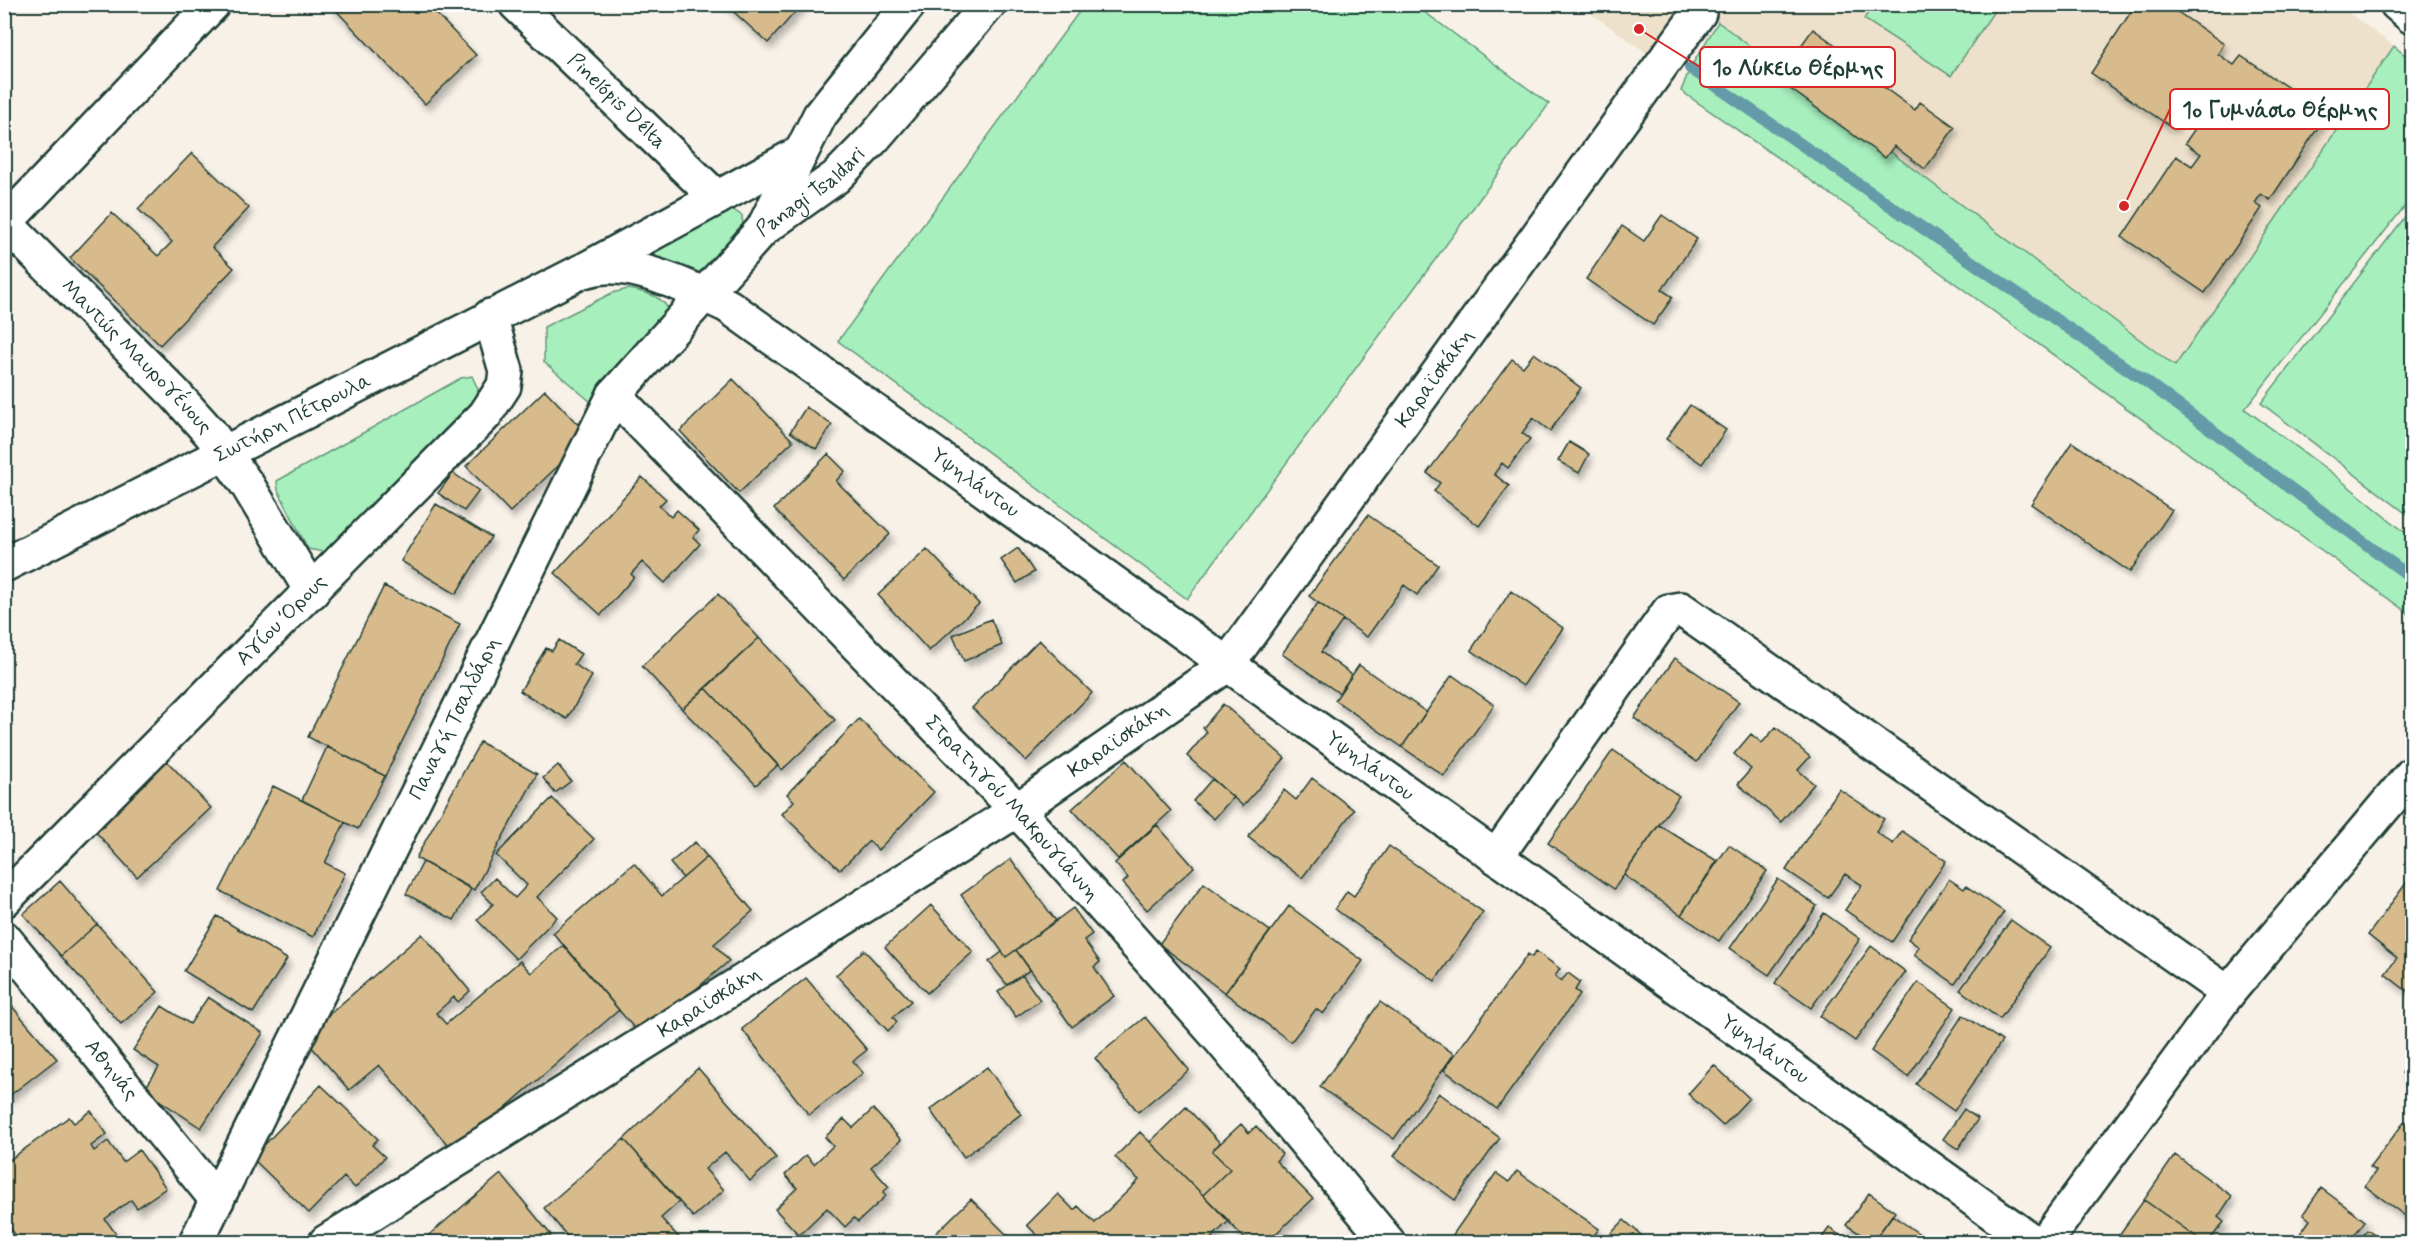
<svg xmlns="http://www.w3.org/2000/svg" width="2417" height="1247" viewBox="0 0 2417 1247" font-family="Mynerve,sans-serif">
  <style>
    .built { fill: #eee1cc }
    .green { fill: #a7f0be; stroke: #639679; stroke-width: 1.5 }
    .lines { fill: none; stroke-linecap: round; stroke-linejoin: round }
    .stream { stroke: #659ba8; stroke-width: 12 }
    .building { fill: #d8bb8c; stroke: #1f3d34; stroke-width: 1.5; filter: url(#shadow) }
    .minor-casing { stroke: #1f3d34; stroke-width: 38 }
    .minor { stroke: #fff; stroke-width: 33 }
    .labels { text-anchor: middle; dominant-baseline: central; stroke-width: 4.5; stroke-linejoin: round; paint-order: stroke }
    .street-label { font-size: 21px; fill: #1f3d34; stroke: #fff }
    .leader { fill: none; stroke: #d62828; stroke-width: 2 }
    .callout-dot { fill: #d62828; stroke: #fff; stroke-width: 2 }
    .callout { fill: #fff; stroke: #d62828; stroke-width: 2 }
    .callout-label { font-size: 22px; text-anchor: middle; font-weight: bold; fill: #1f3d34 }
  </style>
  <defs>
    <filter id="shadow"><feDropShadow dx="3.5" dy="6" stdDeviation="3" flood-color="#0004"/></filter>
  </defs>
  <rect width="100%" height="100%" fill="#f7f1e8"/>
  <filter id="ink" filterUnits="userSpaceOnUse"><feTurbulence type="fractalNoise" baseFrequency=".0167" numOctaves="2"/><feDisplacementMap in="SourceGraphic" scale="12" xChannelSelector="R" yChannelSelector="G"/><feConvolveMatrix kernelMatrix="1 2 1 2 8 2 1 2 1" color-interpolation-filters="sRGB"/></filter>
  <g filter="url(#ink)">
    <path class="built" d="M1579,5h104l-36,48z
      M1692,5h646l56,41 -219,321 -425,-322 -32,-23 -19,-9z"/>
    <path class="green" d="M1084,5h331l134,99 -362,495 -349,-258z
      M1873,5v-1l125,1 -47,71 -87,-57z
      M1718,22l457,344 219,-320 18,15v136l-167,212 87,64 80,65v78l-537,-391 -194,-134 9,-23z
      M731,208l11,8 1,9 -38,48c-19,7 -48,-13 -66,-21z
      M2412,208v310l-151,-115z
      M628,289c18,3 37,7 43,26l-73,93 -54,-46v-35l68,-34z
      M472,376l6,13 -2,14 -152,149 -16,-3 -30,-59 -1,-9 184,-103z"/>
    <g class="lines">
      <path class="stream" d="M1690,68l458,315 264,195"/>
    </g>
    <path class="building" d="M330,4h97l49,51 -51,49z
      M725,4h77l-34,39z
      M2136,4h30l58,40 -6,10 16,11 7,-9 86,58 -57,86 -9,-6 -6,9 7,5 -57,85 -83,-56 54,-81 16,10 9,-12 -16,-11 14,-20 -15,-11 -11,16 -82,-55z
      M1813,29l43,31 -3,5 62,45 5,-8 35,25 -30,42 -31,-23 -9,12 -108,-79z
      M192,153l57,55 -37,39 22,21 -74,77 -90,-87 42,-45 46,43 14,-14 -34,-33z
      M1662,215l35,24 -35,51 11,7 -20,28 -67,-46 36,-53 22,15z
      M1534,353l47,35 -31,43 -17,-13 -11,15 8,6 -22,29 -6,-5 -8,11 15,12 -30,40 -45,-35 6,-8 -13,-10 85,-114 11,8z
      M733,379l60,62 -54,52 -59,-62z
      M545,390l44,46 -79,76 -44,-46z
      M1690,405l36,25 -24,34 -36,-25z
      M806,407l26,18 -16,24 -26,-17z
      M1569,442l20,12 -10,19 -21,-12z
      M2072,442l100,68 -42,62 -99,-68z
      M828,454l17,17 -9,10 54,53 -46,46 -70,-71z
      M453,473l26,18 -15,20 -26,-18z
      M642,477l24,22 -7,7 12,11 6,-7 22,20 -6,7 7,7 -35,39 -23,-21 -11,12 3,3 -33,38 -46,-42z
      M436,504l55,33 -35,57 -55,-33z
      M1368,515l70,50 -21,30 -13,-10 -37,52 -58,-41z
      M1018,548l16,24 -17,11 -16,-23z
      M927,549l52,55 -50,47 -51,-56z
      M384,586l76,38 -75,152 -77,-39z
      M1511,591l52,37 -40,58 -52,-36z
      M718,594l41,44 -77,71 -40,-43z
      M1318,603l25,17 -22,32 31,23 -13,18 -57,-39z
      M991,619l11,26 -38,16 -11,-26z
      M759,638l76,82 -53,50 -76,-82z
      M559,640l22,14 -7,10 18,12 -25,43 -47,-28 26,-43 6,3z
      M1039,640l53,53 -66,68 -54,-53z
      M1675,658l64,44 -42,60 -63,-44z
      M1359,665l67,47 -24,35 -67,-47z
      M1452,675l42,30 -50,71 -42,-29z
      M706,688l72,77 -22,20 -74,-76z
      M1223,704l62,54 -42,48 -56,-50 20,-24 -4,-4z
      M859,719l75,73 -56,58 -9,-9 -29,29 -58,-56 12,-13 -7,-7z
      M1776,727l34,30 -12,13 16,14 -33,38 -43,-38 13,-15 -17,-15 17,-20 11,9z
      M480,742l57,32 -63,116 -58,-32z
      M327,747l58,29 -27,53 -56,-29z
      M1613,750l66,46 -65,93 -66,-46z
      M1126,760l45,51 -53,48 -46,-50z
      M167,761l44,47 -74,69 -43,-47z
      M558,765l13,16 -16,12 -12,-15z
      M1312,778l42,32 -52,68 -54,-41 36,-47 12,10z
      M1212,779l21,18 -19,22 -21,-18z
      M273,786l72,36 -20,41 20,10 -32,64 -93,-46z
      M1839,789l45,30 -8,13 17,12 9,-13 44,30 -54,81 -47,-32 17,-25 -17,-11 -17,24 -42,-28z
      M552,798l42,41 -57,58 20,20 -41,42 -39,-39 16,-16 -12,-12 14,-14 20,20 12,-13 -31,-30z
      M1157,825l37,42 -47,43 -24,-27 5,-5 -13,-15z
      M1659,825l58,36 -36,54 -57,-40z
      M695,842l12,15 -24,21 -13,-15z
      M1729,845l38,26 -48,70 -38,-26z
      M1389,846l94,66 -48,69 -100,-72 12,-18 7,5z
      M707,857l46,54 -39,33 15,17 -88,75 -88,-103 81,-70 28,33z
      M1011,859l45,62 -50,36 -45,-62z
      M423,862l48,27 -17,31 -48,-26z
      M2412,875v120l-27,-21 12,-16 -29,-23z
      M1778,879l39,27 -48,69 -39,-27z
      M1949,879l15,10 2,-3 38,26 -49,72 -41,-29 5,-8 -11,-8z
      M60,881l37,43 -36,32 -38,-42z
      M1204,883l66,48 -45,62 -66,-49z
      M931,905l42,47 -46,41 -42,-46z
      M1289,906l74,55 -40,53 -7,-5 -25,33 -66,-49z
      M1073,908l19,26 -8,6 16,22 -6,5 20,29 -42,31 -56,-77z
      M1824,913l36,26 -49,69 -36,-25z
      M217,916l70,43 -34,54 -69,-42z
      M2011,920l39,28 -50,71 -40,-29z
      M97,924l61,68 -37,32 -60,-68z
      M422,934l48,57 -12,11 -4,-5 -18,16 10,11 74,-63 11,12 33,-28 55,65 -165,142 -75,-87 -30,25 -46,-53z
      M1871,946l35,26 -51,69 -35,-25z
      M864,950l47,51 -18,16 4,5 -9,9 -52,-56z
      M1016,950l14,20 -23,15 -18,-23 13,-10 4,5z
      M1536,951l24,18 -5,7 6,5 7,-8 12,9 -5,8 5,4 -83,115 -53,-39 84,-116 4,3z
      M1022,975l18,25 -24,17 -18,-25z
      M806,978l61,72 -14,11 10,12 -54,42 -67,-86z
      M1918,982l37,26 -47,69 -37,-26z
      M4,997l53,62 -53,41z
      M208,997l55,36 -62,95 -57,-38 15,-23 -26,-17 29,-44 28,18z
      M1380,1002l74,52 -60,85 -74,-52z
      M1963,1015l39,26 -48,70 -38,-27z
      M1145,1017l44,53 -51,42 -43,-54z
      M2412,1058v23l-10,-8z
      M1714,1065l35,33 -26,28 -35,-32z
      M987,1067l34,47 -57,43 -34,-47z
      M698,1068l78,90 -26,23 -25,-29 -20,17 19,21 -31,27 -69,-78z
      M321,1085l57,54 -6,6 13,12 -30,31 -11,-11 -35,36 -57,-55z
      M1439,1093l61,45 -45,62 -61,-44z
      M1186,1107l34,36 -8,8 18,18 -27,26 -53,-53z
      M873,1109l28,31 -30,27 18,20 -6,5 3,4 -28,26 -4,-4 -9,9 -18,-19 -28,27 -24,-26 22,-21 -12,-13 21,-20 8,9 19,-18 -8,-9 19,-18 9,9z
      M1964,1109l14,10 -20,30 -15,-10z
      M91,1111l16,23 -16,12 3,5 14,-10 15,21 16,-12 27,38 -29,20 -6,-8 -26,19 17,23h-101l-17,-22v-56l65,-47 5,6z
      M2405,1121l7,6v94l-47,-35 11,-15 -6,-4z
      M1241,1124l8,9 7,-7 26,28 -6,7 37,38 -46,43h-19l-45,-47 27,-26 -18,-18z
      M1140,1132l89,89 -22,21h-163l-17,-17 31,-31 16,16 4,-4 17,17 44,-43 -24,-23z
      M624,1139l55,63 -18,16 22,24h-111l-28,-34z
      M2175,1155l57,41 -14,21 6,5 -16,20h-4l-60,-42z
      M1517,1171l82,58 -10,13h-127l-10,-6 44,-63 13,9z
      M501,1174l50,61 -3,3 3,4h-127l-1,-2z
      M2321,1188l44,33 -16,21h-55l16,-22 -7,-6z
      M1869,1193l26,19 -22,30 -27,-17z
      M971,1199l43,43h-76l-6,-5z
      M2144,1200l54,38 -3,4h-81z
      M1892,1215l39,27h-58z
      M1624,1220l25,22h-46z
      M1829,1228l21,14h-31z
      M2367,1230l18,12h-27z"/>
    <g class="lines">
      <g class="minor-casing">
        <g id="minor">
          <path id="s1" d="M516,4l201,194"/>
          <path d="M2397,4l15,13"/>
          <path id="s2" d="M4,222l171,172 35,39 38,53 64,106"/>
          <path d="M5,223l208,-219"/>
          <path d="M764,227l56,-112 89,-111"/>
          <path d="M588,268l212,-115"/>
          <path id="s3" d="M614,395l403,415 203,229 168,203"/>
          <path id="s4" d="M4,565l578,-294c11,-2 21,-5 32,-4 35,1 83,24 114,39l1305,936"/>
          <path d="M1496,857l173,-246 12,-2 547,384"/>
          <path id="s5" d="M4,900l481,-485 19,-29 2,-15 -16,-55"/>
          <path id="s6" d="M4,938l213,262"/>
          <path id="s7" d="M196,1242l418,-847 149,-166 73,-52 38,-39 115,-134"/>
          <path id="s8" d="M326,1242l691,-432 210,-145 472,-652"/>
          <path d="M2045,1242l183,-249 184,-219"/>
        </g>
      </g>
      <use href="#minor" class="minor"/>
    </g>
  </g>
  <g class="labels">
    <g class="street-label">
      <text stroke="none"><textPath href="#s1" startOffset="140">Pinelópis Délta</textPath></text>
      <text stroke="none"><textPath href="#s7" startOffset="1228">Panagi Tsaldari</textPath></text>
      <text stroke="none"><textPath href="#s2" startOffset="189">Μαντώς Μαυρογένους</textPath></text>
      <text stroke="none"><textPath href="#s8" startOffset="1424">Καραϊσκάκη</textPath></text>
      <text stroke="none"><textPath href="#s4" startOffset="324">Σωτήρη Πέτρουλα</textPath></text>
      <text stroke="none"><textPath href="#s4" startOffset="1106">Υψηλάντου</textPath></text>
      <text stroke="none"><textPath href="#s5" startOffset="394">Αγίου Όρους</textPath></text>
      <text stroke="none"><textPath href="#s7" startOffset="584">Παναγή Τσαλδάρη</textPath></text>
      <text stroke="none"><textPath href="#s8" startOffset="938">Καραϊσκάκη</textPath></text>
      <text stroke="none"><textPath href="#s4" startOffset="1592">Υψηλάντου</textPath></text>
      <text stroke="none"><textPath href="#s3" startOffset="574">Στρατηγού Μακρυγιάννη</textPath></text>
      <text stroke="none"><textPath href="#s8" startOffset="452">Καραϊσκάκη</textPath></text>
      <text stroke="none"><textPath href="#s4" startOffset="2078">Υψηλάντου</textPath></text>
      <text stroke="none"><textPath href="#s6" startOffset="170">Αθηνάς</textPath></text>
    </g>
  </g>
  <path class="leader" d="M1639 29L1700 67M2124 206L2170 109"/>
  <g class="callout-dot">
    <circle cx="1639" cy="29" r="6"/>
    <circle cx="2124" cy="206" r="6"/>
  </g>
  <g class="callout">
    <rect x="1700" y="47" width="195" height="40" rx="6"/>
    <rect x="2170" y="89" width="219" height="40" rx="6"/>
  </g>
  <g class="callout-label">
    <text x="1798" y="75">1ο Λύκειο Θέρμης</text>
    <text x="2280" y="117">1ο Γυμνάσιο Θέρμης</text>
  </g>
  <rect width="2417" height="1247" fill="none" stroke="#fff" stroke-width="24"/>
  <rect x="12" y="12" width="2393" height="1223" fill="none" stroke="#1f3d34" stroke-width="2" filter="url(#ink)"/>
</svg>
